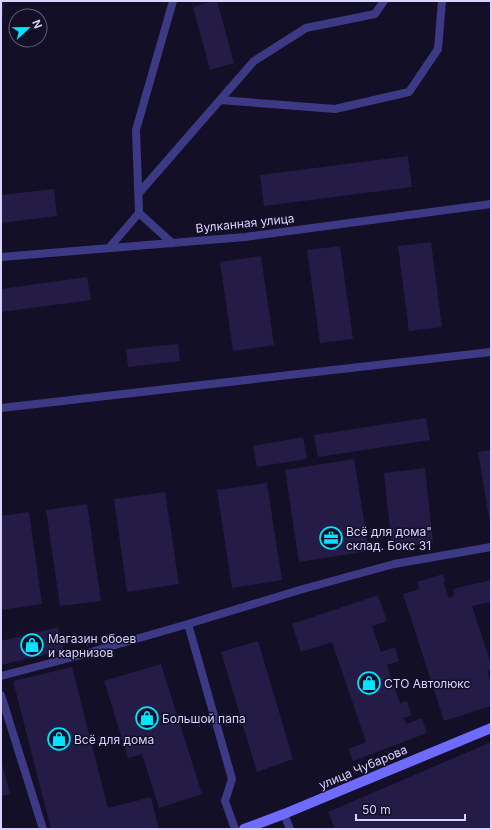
<svg xmlns="http://www.w3.org/2000/svg" width="492" height="830" viewBox="0 0 492 830" font-family="Inter,sans-serif">
  <style>
    .building { fill: #241b47 }
    .lines { fill: none; stroke-linecap: round; stroke-linejoin: round }
    .lane { stroke: #3d3a85; stroke-width: 8 }
    .secondary { stroke: #6f6bff; stroke-width: 10 }
    .labels { text-anchor: middle; dominant-baseline: central; stroke-width: 3; stroke-linejoin: round; paint-order: stroke }
    .street-label { font-size: 12px; fill: #d9d4ff; stroke: #130f26 }
    .poi-label { font-size: 12px; fill: #d9d4ff; stroke: #130f26; text-anchor: start }
  </style>
  <rect width="100%" height="100%" fill="#130f26"/>
  <path class="building" d="M1,1h3l-2,22h-1z
    M214,1h3l17,62 -24,7 -17,-63z
    M408,156l4,31 -148,19 -4,-31z
    M54,189l3,27 -56,7v-28z
    M431,242l11,85 -33,4 -11,-85z
    M340,246l13,93 -33,4 -13,-93z
    M261,256l13,89 -41,6 -13,-89z
    M87,277l4,23 -90,12v-23z
    M178,344l2,17 -52,6 -2,-18z
    M426,418l4,22 -112,17 -4,-22z
    M303,437l4,22 -50,8 -4,-21z
    M491,450v74h-1l-12,-72z
    M354,459l15,92 -70,11 -14,-92z
    M425,468l8,75 -41,5 -8,-75z
    M267,483l15,97 -50,8 -15,-98z
    M165,492l14,92 -52,8 -13,-93z
    M87,504l14,97 -41,5 -14,-96z
    M29,512l13,92 -41,6v-94z
    M443,574l2,7h-2l6,17 5,-2 -1,-7 38,-9v22l-19,4 19,58v6l-4,1 4,12v23l-47,15 -41,-127 16,-5 -2,-7z
    M378,595l9,26 -15,5 9,26 14,-5 4,14 -12,4 13,38 7,-2 5,14 -9,3 3,6 16,-6 5,15 -74,28 -5,-12 18,-7 -34,-100 -31,10 -9,-28z
    M58,627l6,23 -63,15v-24z
    M258,641l35,118 -36,13 -36,-120z
    M161,664l41,130 -43,14 -17,-54 -14,4 -24,-77z
    M72,667l36,141 43,-11 8,32h-108l-38,-148z
    M491,742v87h-156l-7,-17z
    M1,760l9,34 -9,2z"/>
  <g class="lines">
    <path class="lane" d="M220,100l115,9 74,-17 29,-43 4,-48
      M139,193l115,-132 52,-33 69,-14 9,-13
      M172,243l-33,-30 -3,-83 37,-129
      M109,248l30,-35
      M1,257l244,-20 246,-33
      M1,408l490,-56
      M188,624l44,155 -7,22 10,28
      M1,676l76,-20 111,-32 115,-35 91,-25 97,-17
      M1,695l42,134
      M284,814l6,15"/>
    <path class="secondary" d="M244,829l40,-15 207,-86"/>
  </g>
  <defs>
    <g id="office-ring" transform="scale(1.15)"><circle r="9.5" fill="#130f26" stroke="#00e5ff" stroke-width="1.5"/><path d="M-6-3h4V-5.5h4V-3h4V5H-6ZM-1-4.5V-3h2v-1.5ZM-6 0V1H6V0Z" fill="#00e5ff"/></g>
    <g id="shop-ring" transform="scale(1.15)"><circle r="9.5" fill="#130f26" stroke="#00e5ff" stroke-width="1.5"/><path d="M-5-2.5h2.3a2.7 3.5 0 0 1 5.4 0H5L5.5 6h-11ZM-1.5-2.5h3a1.5 2.3 0 0 0-3 0Z" fill="#00e5ff"/></g>
  </defs>
  <g fill-rule="evenodd">
    <use href="#office-ring" x="331" y="538"/>
    <use href="#shop-ring" x="32" y="645"/>
    <use href="#shop-ring" x="369" y="683"/>
    <use href="#shop-ring" x="147" y="718"/>
    <use href="#shop-ring" x="59" y="739"/>
  </g>
  <g class="labels">
    <g class="street-label">
      <text transform="translate(245 223) rotate(-6)">Вулканная улица</text>
      <text transform="translate(363 767) rotate(-23)">улица Чубарова</text>
    </g>
    <g class="poi-label">
      <text x="346" y="531">Всё для дома"<tspan x="346" dy="14">склад. Бокс 31</tspan></text>
      <text x="48" y="638">Магазин обоев<tspan x="48" dy="14">и карнизов</tspan></text>
      <text x="384" y="683">СТО Автолюкс</text>
      <text x="162" y="718">Большой папа</text>
      <text x="74" y="739">Всё для дома</text>
    </g>
  </g>
  <rect width="492" height="830" fill="none" stroke="#d9d4ff" stroke-width="4"/>
  <g transform="translate(28 28) rotate(68)"><circle r="19" fill="#130f26" stroke="#625e7d"/>
  <path d="M0-3L7 15L0 10L-7 15Z" fill="#00e5ff"/>
  <text y="-6" font-size="11" font-weight="bold" text-anchor="middle" fill="#d9d4ff">N</text>
  </g>
  <path d="M356 814v6h109v-6" fill="none" stroke="#d9d4ff" stroke-width="2"/>
  <text x="362" y="814" font-size="12" fill="#d9d4ff" stroke="#130f26" stroke-width="3" paint-order="stroke">50 m</text>
</svg>
